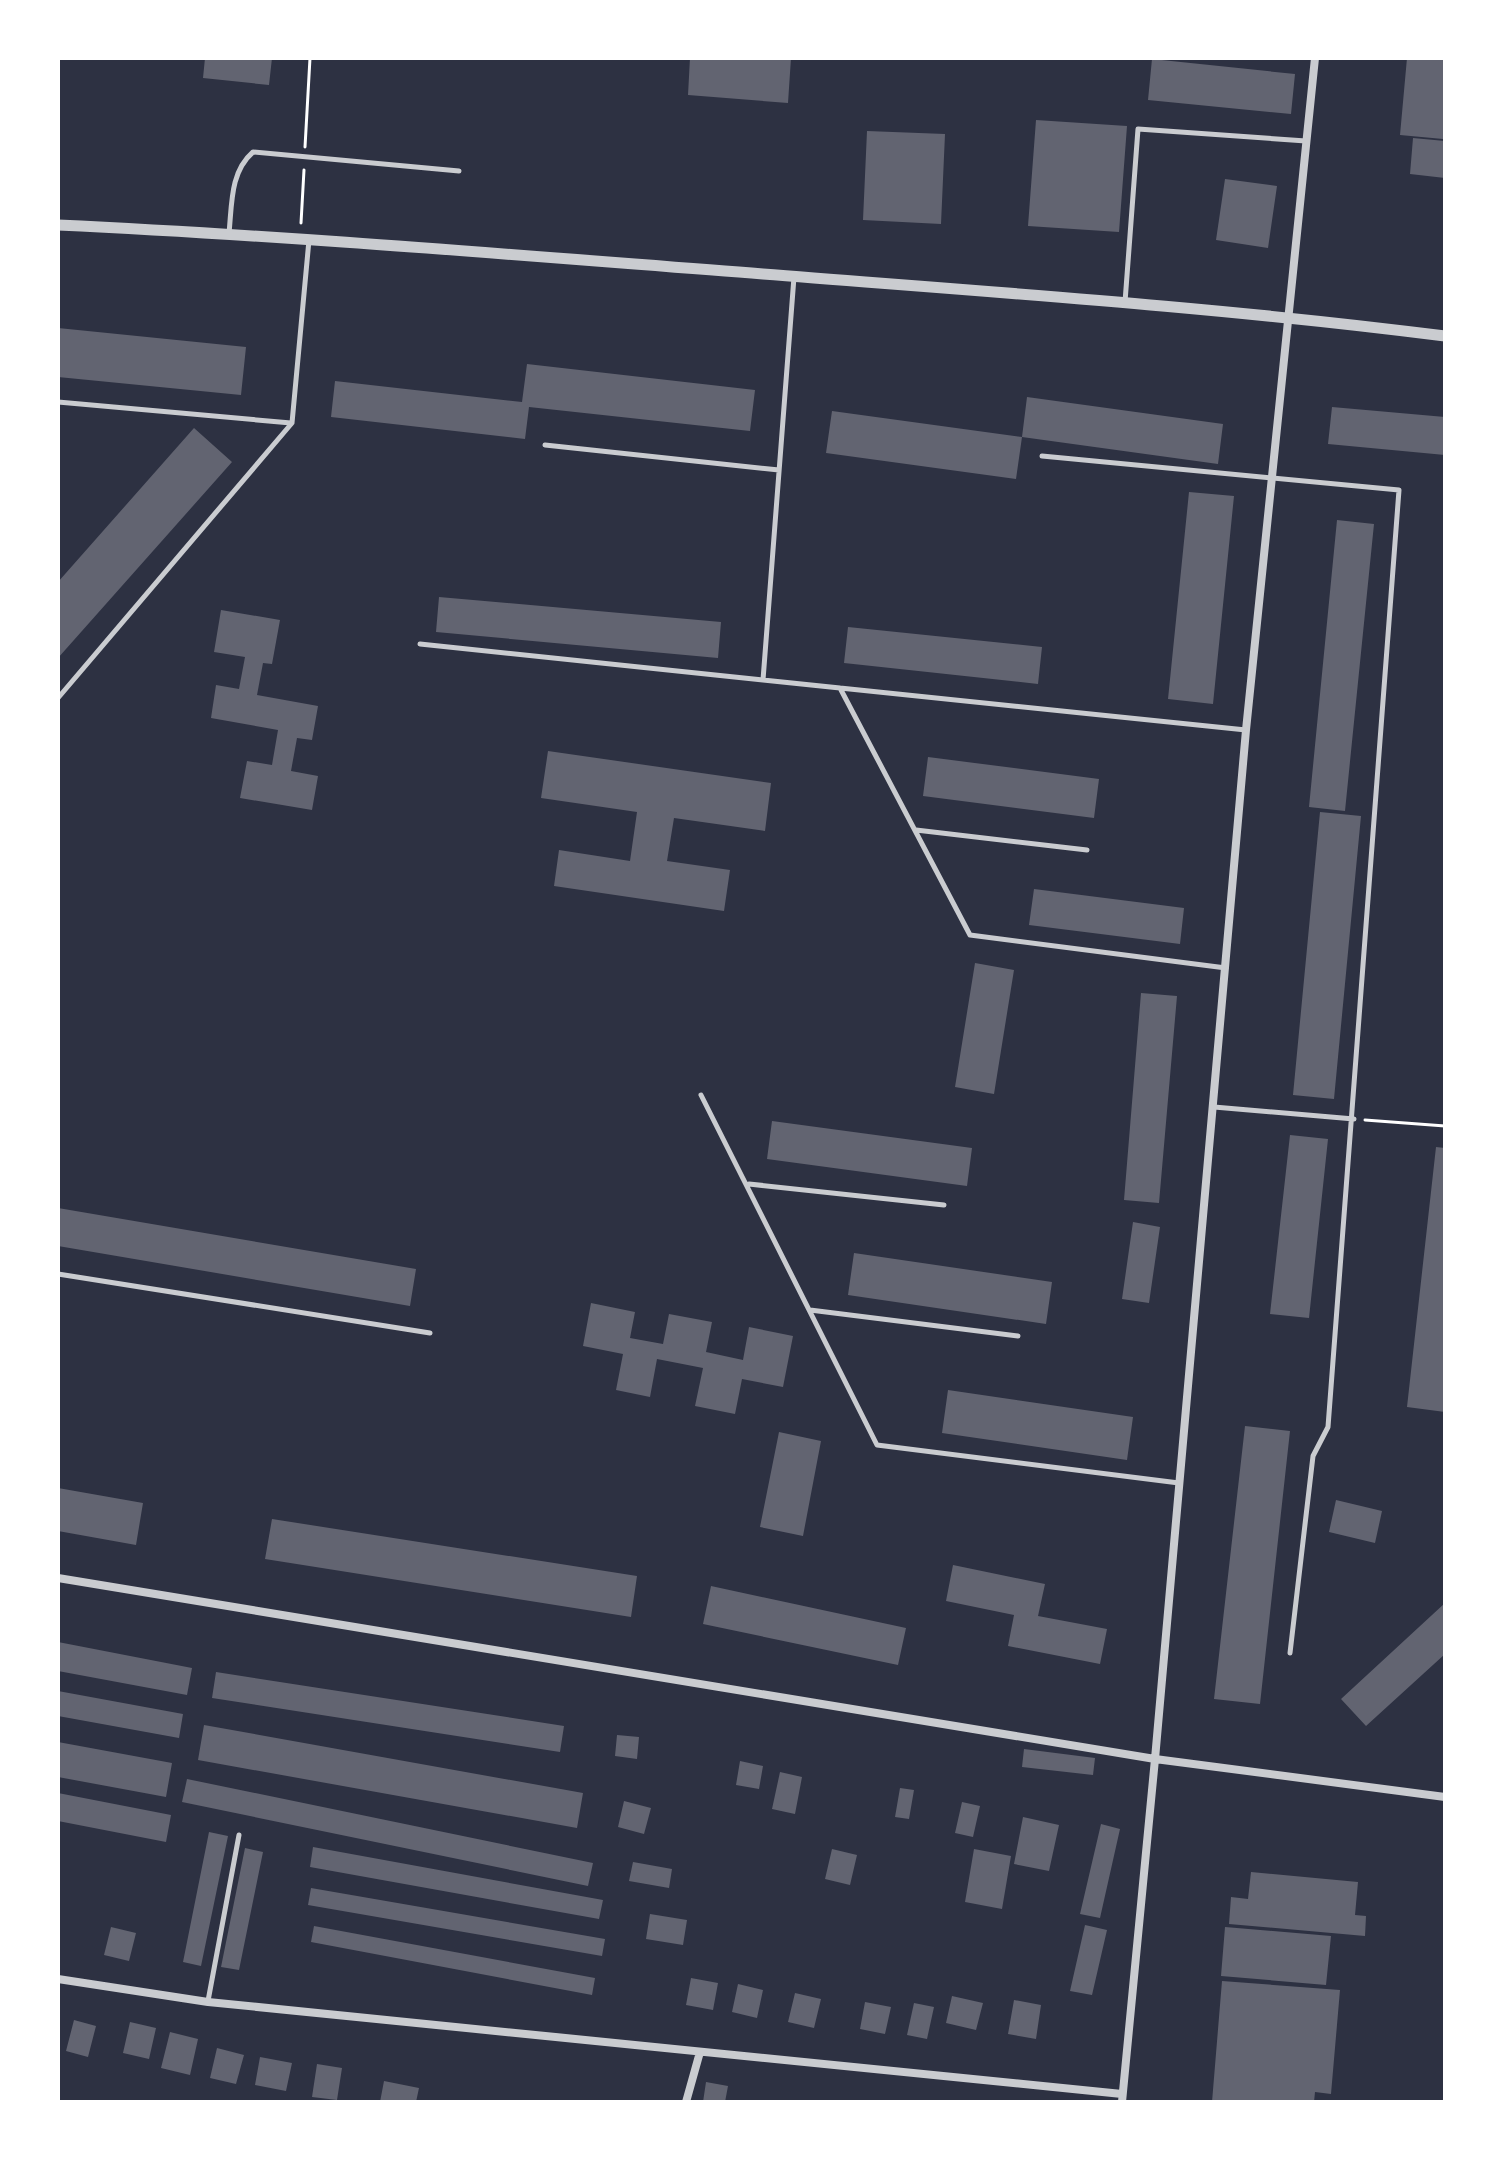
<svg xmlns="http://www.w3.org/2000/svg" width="1503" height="2160" viewBox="0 0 1503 2160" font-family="Spectral,serif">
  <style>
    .building { fill: #626471 }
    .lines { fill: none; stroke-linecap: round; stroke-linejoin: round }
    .path { stroke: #fff; stroke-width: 3 }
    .service { stroke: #caccd0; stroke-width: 5 }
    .minor { stroke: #caccd0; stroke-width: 8 }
    .tertiary { stroke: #caccd0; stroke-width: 11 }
  </style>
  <rect width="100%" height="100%" fill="#2d3142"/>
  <path class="building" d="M205,58h67l-3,27 -66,-7z
    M690,58h101l-3,45 -100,-8z
    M1407,58h38l-2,81 -43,-4z
    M1152,59l143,15 -4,40 -143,-14z
    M1036,120l91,6 -8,106 -91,-6z
    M867,131l78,3 -4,90 -78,-4z
    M1413,138l32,3v37l-35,-4z
    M1225,179l52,7 -9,62 -52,-8z
    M58,328l188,19 -5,48 -183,-18z
    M527,364l228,26 -5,41 -221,-24 -4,32 -194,-22 4,-36 187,21z
    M1027,397l196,27 -5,40 -196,-27z
    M1332,407l113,10v38l-117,-11z
    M832,411l190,26 -6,42 -190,-26z
    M194,428l38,34 -174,196v-76z
    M1189,492l45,4 -21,208 -45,-5z
    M1337,520l37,4 -29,287 -36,-4z
    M439,597l282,25 -3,36 -282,-26z
    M221,610l59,10 -8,44 -9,-1 -6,32 61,11 -6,34 -15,-2 -6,33 27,5 -6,34 -72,-12 7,-37 25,4 6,-35 -67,-12 5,-33 23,4 6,-32 -31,-5z
    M848,627l194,20 -4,37 -194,-21z
    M548,751l223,32 -6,48 -91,-13 -7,43 63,9 -6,41 -170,-25 5,-36 71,11 7,-49 -96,-14z
    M928,757l171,22 -5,39 -171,-22z
    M1320,812l41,4 -27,283 -41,-4z
    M1034,889l150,19 -4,36 -151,-19z
    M975,963l39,7 -20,124 -39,-7z
    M1141,993l36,3 -18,207 -35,-3z
    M772,1121l200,27 -5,38 -200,-27z
    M1290,1135l38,4 -19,179 -39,-4z
    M1436,1147l9,1v264l-38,-5z
    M58,1208l358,61 -6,37 -352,-60z
    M1133,1222l27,5 -11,76 -27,-4z
    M854,1253l198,29 -6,42 -198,-29z
    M591,1303l44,9 -5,26 33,6 6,-30 43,8 -6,30 37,8 6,-33 44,9 -10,51 -41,-8 -7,35 -40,-8 8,-38 -46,-9 -7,38 -34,-7 7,-36 -40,-8z
    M948,1390l185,27 -6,43 -185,-27z
    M1245,1426l45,5 -30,273 -46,-5z
    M779,1432l42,9 -18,95 -43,-9z
    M58,1488l85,15 -7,42 -78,-14z
    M1336,1500l46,11 -7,32 -46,-11z
    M272,1519l365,57 -6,41 -366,-58z
    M953,1565l92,19 -7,32 69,13 -7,35 -92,-18 6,-31 -68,-14z
    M711,1586l195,42 -8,37 -195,-41z
    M1445,1603v51l-79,72 -25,-27z
    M58,1642l134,26 -5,27 -129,-24z
    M216,1672l348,54 -4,26 -348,-54z
    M58,1691l125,23 -4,24 -121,-22z
    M204,1725l379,68 -6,35 -379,-68z
    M617,1735l22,2 -2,22 -22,-3z
    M58,1742l114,21 -6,34 -108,-20z
    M1024,1749l71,9 -2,17 -71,-8z
    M740,1761l23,5 -4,23 -23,-4z
    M780,1772l22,5 -7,37 -23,-5z
    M187,1779l406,84 -5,23 -406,-84z
    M900,1788l14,2 -5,29 -14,-2z
    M58,1793l113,22 -5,27 -108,-21z
    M624,1801l27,7 -7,26 -26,-7z
    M962,1802l18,4 -7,31 -18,-4z
    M1023,1817l36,8 -10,46 -35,-7z
    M1101,1824l19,5 -20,89 -20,-4z
    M209,1832l19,4 -27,130 -18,-4z
    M313,1847l290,53 -4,19 -289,-52z
    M245,1848l18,4 -24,118 -18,-3z
    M832,1849l25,6 -7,30 -25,-6z
    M974,1849l37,7 -9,53 -37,-7z
    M633,1862l39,7 -3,19 -40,-7z
    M1251,1872l107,10 -3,33 11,1 -1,20 -136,-12 2,-27 17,2z
    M311,1888l294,51 -3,17 -294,-51z
    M650,1914l37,6 -4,25 -37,-6z
    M1085,1925l22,5 -15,65 -22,-4z
    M314,1926l281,52 -3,17 -281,-53z
    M111,1927l25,6 -7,28 -25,-6z
    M1225,1927l106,9 -5,49 -105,-9z
    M691,1978l27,5 -5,27 -27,-5z
    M1222,1981l118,9 -9,104 -16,-2 -1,10h-102z
    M738,1984l25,6 -6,28 -25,-6z
    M795,1993l26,6 -7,29 -26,-6z
    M952,1996l31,7 -7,27 -30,-7z
    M1014,2000l27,5 -5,34 -28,-5z
    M865,2002l26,5 -6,27 -25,-5z
    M914,2003l20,4 -7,32 -20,-4z
    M74,2020l22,6 -8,31 -22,-6z
    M130,2022l26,6 -7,31 -26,-6z
    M170,2032l28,7 -8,36 -29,-7z
    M217,2048l27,7 -8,29 -26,-6z
    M260,2057l32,6 -6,28 -31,-6z
    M317,2064l25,4 -5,32 -25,-3z
    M384,2081l35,7 -3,14h-36z
    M706,2082l22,4 -3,16h-22z"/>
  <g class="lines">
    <path class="path" d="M305,147l5,-89
      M301,223l3,-53
      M1365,1120l80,6"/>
    <path class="service" d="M229,233c3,-29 1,-61 24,-81l206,19
      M794,277l-31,403 77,8
      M1125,302l13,-173 168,12
      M58,402l233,21
      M545,445l234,25
      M1042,456l357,34 -71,937 -15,29 -23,197
      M420,644l343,36
      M58,698l234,-275 17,-183
      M916,830l171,20
      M1226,968l-256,-33 -130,-247 406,42
      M701,1095l176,350 302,38
      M1214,1107l140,12
      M749,1184l195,21
      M58,1274l372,59
      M810,1310l208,26
      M208,2001l31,-166"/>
    <path class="minor" d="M58,1578l1097,181 290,38
      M58,1979l150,23 914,92
      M686,2102l14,-50
      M1122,2102l33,-343 91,-1029 69,-672"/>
    <path class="tertiary" d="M58,225c235,11 470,31 705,49 227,18 455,33 682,62"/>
  </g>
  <rect width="1503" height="2160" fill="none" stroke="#ffffff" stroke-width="120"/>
</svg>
